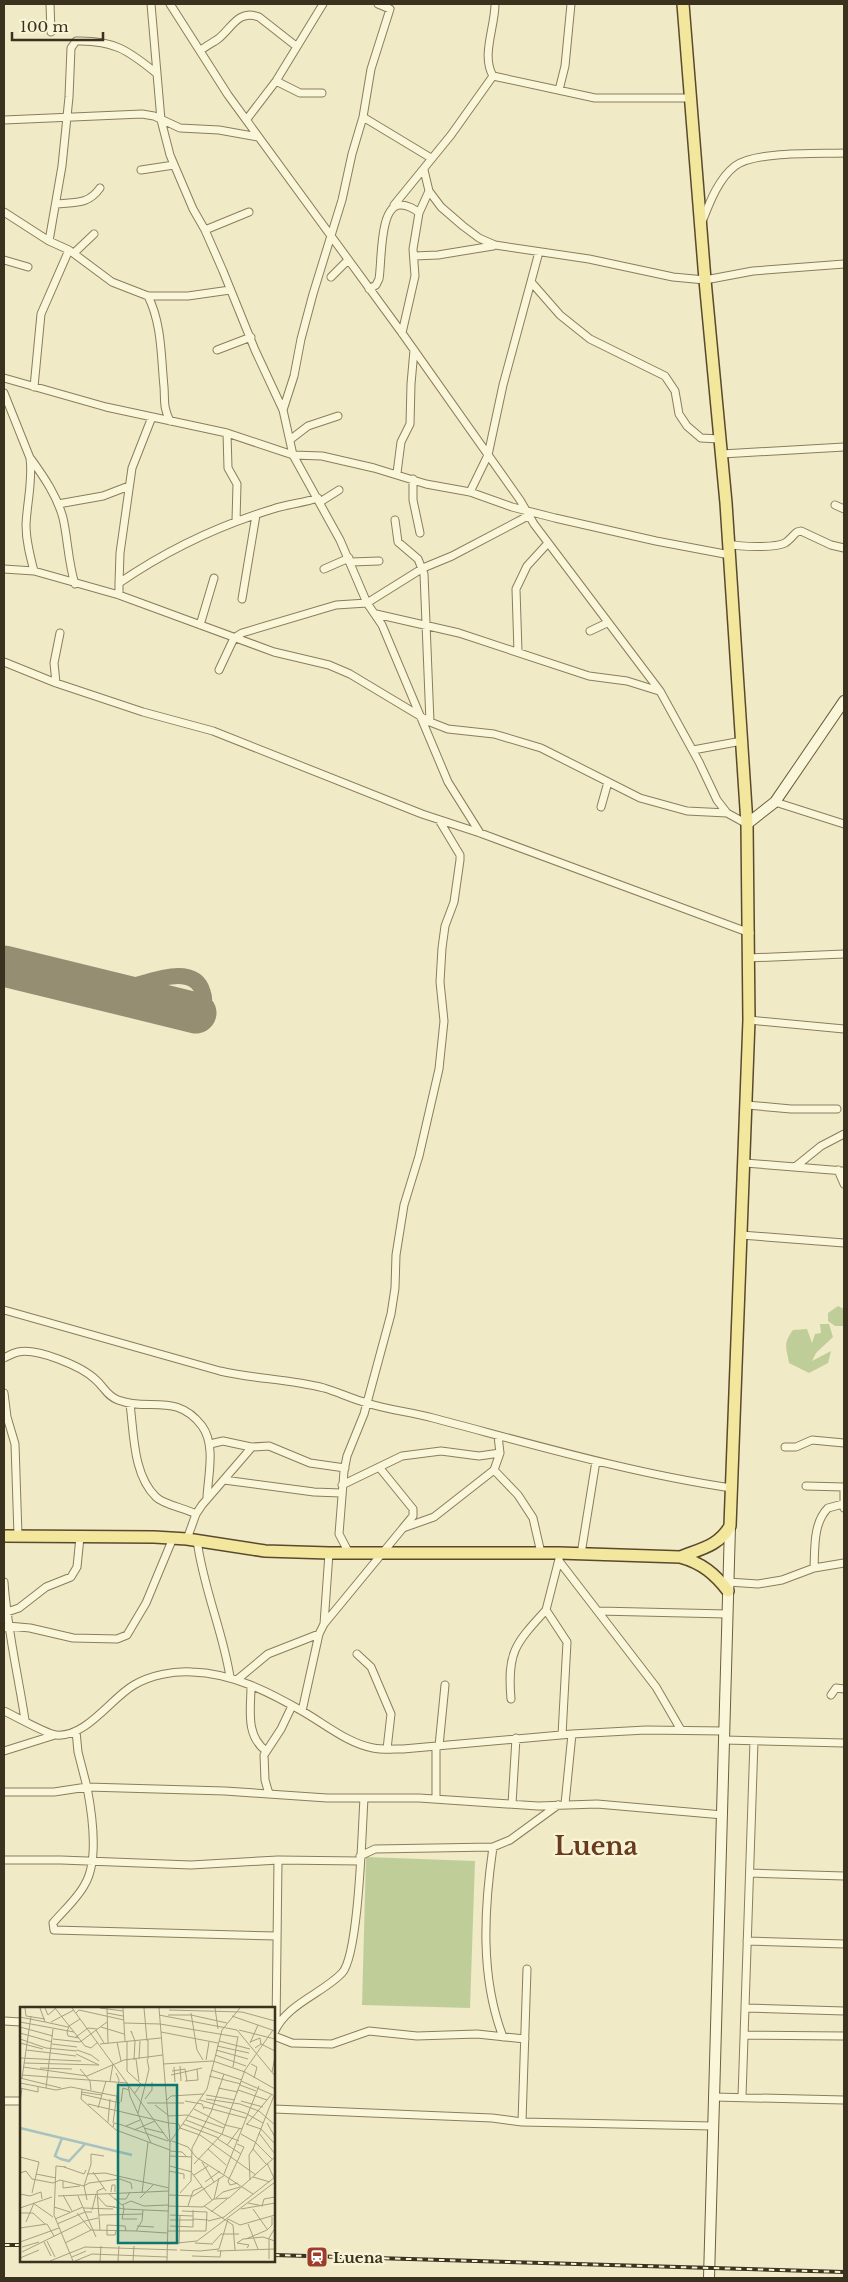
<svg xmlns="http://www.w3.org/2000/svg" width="848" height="2282" viewBox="0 0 848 2282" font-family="'Libre Baskerville',serif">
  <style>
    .green { fill: #bfce99 }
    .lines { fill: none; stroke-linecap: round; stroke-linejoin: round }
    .taxiway { stroke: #968e72; stroke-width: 16 }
    .runway { stroke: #968e72; stroke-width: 41 }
    .street-casing { stroke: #8c7d5b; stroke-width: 9 }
    .secondary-casing { stroke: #6d5e3e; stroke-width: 12 }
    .primary-casing { stroke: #594a2f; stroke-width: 14 }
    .street { stroke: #faf6d9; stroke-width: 7 }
    .secondary { stroke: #faf6d9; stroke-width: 10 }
    .primary { stroke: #f3e79d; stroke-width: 11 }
    .rail-casing { stroke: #3b311f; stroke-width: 4 }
    .rail { stroke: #f7f3d5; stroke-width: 2; stroke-dasharray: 5.5; stroke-linecap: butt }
    .labels { text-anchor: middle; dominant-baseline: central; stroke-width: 5; stroke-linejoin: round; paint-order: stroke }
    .poi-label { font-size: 15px; font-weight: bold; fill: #3b311f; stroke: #f7f3d5; text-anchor: start }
    .town-label { font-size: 25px; font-weight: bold; fill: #693a1d; stroke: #f7f3d5 }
    .inset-river { fill: none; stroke: #a7c3c0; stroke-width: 2.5 }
    .inset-road { fill: none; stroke: #a8a083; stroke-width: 1 }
    .view { fill: #0f766e; fill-opacity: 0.15; stroke: #0f766e; stroke-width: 2.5 }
    .inset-edge { fill: none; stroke: #3b311f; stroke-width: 2.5 }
  </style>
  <rect width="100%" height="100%" fill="#f0eac6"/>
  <path class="green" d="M838,1306l6,3v17h-9l-7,-5v-8z
    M820,1324h9l4,13 -17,16 -4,8 19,-10 -3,12 -19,10 -20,-10c-2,-15 -7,-18 4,-33l14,-1 5,14 3,-9 6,-1z
    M366,1857l109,4 -5,147 -108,-3z"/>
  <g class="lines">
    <path class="taxiway" d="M101,990c8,-1 16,0 24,-2 19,-3 69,-28 78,5 3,9 0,14 -7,20"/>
    <path class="runway" d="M4,966l192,47"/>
    <g class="street-casing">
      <path id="street" d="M50,4l1,28
        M151,4l10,116 9,35 23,54 12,21 18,41 32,79 28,60 10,45 47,85 27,63 15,22 66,157 32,51
        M170,4l58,91 174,238 118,167 14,24 126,167 39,71 18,38 10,13 20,11
        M495,4c0,23 -14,52 -2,72l102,22h95
        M201,50c5,-4 11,-7 17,-11 14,-11 20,-30 41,-22l37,29
        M276,81l24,12h22
        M559,90l6,-24 6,-62
        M363,117l68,41
        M247,119l29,-38 47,-77
        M4,120l138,-6 12,2 26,12 39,2 39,7
        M141,170l33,-5
        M424,170l5,21 12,16 22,19 16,12 16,7 94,14 84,18 32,3 48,-9 91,-7
        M56,204c19,-2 32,1 44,-16
        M394,205l57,-70 42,-59
        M4,212l45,29 20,9 43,32 36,14h40l42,-6
        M419,213l10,-22
        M702,222c7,-18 16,-43 33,-56 20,-15 83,-12 109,-13
        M205,230l44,-18
        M49,241l13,-75 7,-69 2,-49 5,-7c37,-1 52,9 80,32
        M74,253l20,-19
        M414,256l24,-1 55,-9
        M4,260l24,7
        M331,277l17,-17
        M532,283l28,32 30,24 75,37 10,15 4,23 8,12 14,12 18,1
        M369,289l7,-4 3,-6c3,-16 0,-75 22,-74 6,0 14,4 18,8l-6,36 2,27 -13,57
        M148,296c14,28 13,61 16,91 1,14 -1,20 6,34
        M217,350l34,-13
        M4,378l102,29 121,26 66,22 29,1 52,12 52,16 44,8 42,15 43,11 101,23 74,14
        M34,387l7,-73 28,-64
        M4,393l26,65c3,22 -3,44 -4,67 0,16 4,31 8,46
        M283,410l11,-34 7,-37 12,-45 29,-94 10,-46 11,-37 8,-48 19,-60 -12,-5
        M227,433l1,35 9,16 -1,37
        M291,439l17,-13 30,-10
        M722,454l122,-7
        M31,459c13,18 26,37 32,59 5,22 5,44 12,66
        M397,473l4,-31 9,-18 1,-40 3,-34
        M413,479v21l7,33
        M470,492l18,-37 15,-70 36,-133
        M320,502l19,-12
        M58,504l45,-8 26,-10
        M835,505l9,4
        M395,520l3,22 20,17 6,15 6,148
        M729,544c11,3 46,4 56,-1 5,-3 8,-8 12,-11l4,-1 30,14 13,3
        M351,562l28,-1
        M4,569l30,2 85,24 155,57 55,13 21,9 80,48 18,7 46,5 47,14 99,50 47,13 40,2
        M324,569l25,-11
        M119,583l1,-30 12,-85 20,-51
        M119,595v-12c48,-33 98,-57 154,-74 15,-5 30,-6 45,-11
        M242,599l14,-84
        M376,614l83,19 130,43 38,5 32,10
        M200,625l14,-47
        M590,631l17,-8
        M518,652l-2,-63 11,-23 21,-23
        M4,662l52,21 87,29 70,19 209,83 58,19 270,100
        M219,670l15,-32 8,-5 94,-28 31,-2 56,-35 29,-12 76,-40
        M56,683l-2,-20 6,-30
        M693,750l49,-9
        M775,802l69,22
        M601,807l7,-25
        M749,958l95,-4
        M749,1020l95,9
        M747,1105l44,4h46
        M745,1163l99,8
        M795,1167l26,-21 23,-12
        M838,1170l6,14
        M741,1235l103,8
        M4,1310l216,61c34,8 69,8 104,17 14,4 28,11 43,15 21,7 44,9 66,15 99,26 197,55 298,70
        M4,1358c4,-2 9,-5 14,-6 19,-4 64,14 78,28 8,7 11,16 22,20 31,12 58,-8 84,26 14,19 6,50 5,71
        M4,1393l3,24 8,27 3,91
        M130,1404c4,30 3,71 26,93 8,8 29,11 40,17
        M210,1444l13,-3 28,6
        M785,1447h11l16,-7 32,3
        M379,1467l34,42v7l-10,12
        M494,1470l24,25 15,23 8,35
        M224,1480l90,12 27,1
        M342,1485l60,-29 39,-5 38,5 21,-3
        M806,1486l38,1
        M844,1508v-18
        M187,1539l9,-25 6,-9 50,-58 17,-1 41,17 35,5
        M197,1540c6,48 26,91 33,137
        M349,1553l-10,-19 5,-63 3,-15 17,-42 27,-100 4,-26 1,-33 8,-50 15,-49 20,-87 5,-48 -4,-39 2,-34 3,-22 9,-24 6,-42v-5l-21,-35
        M581,1554l15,-93
        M559,1559l-13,51 21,32 -5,93
        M559,1561l97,126 25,43
        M814,1568c1,-20 -1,-45 14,-60l15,-4
        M4,1582c3,47 14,92 21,138
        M728,1582l30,2 24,-4 32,-12 30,-5
        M598,1611l129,3
        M4,1613l15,-5 27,-21 25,-10 6,-10 3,-30
        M324,1624l79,-96 31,-11 60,-47 6,-17 -2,-17
        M4,1628l4,-2 22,2 43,10 44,1 10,-4 19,-32 27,-65
        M357,1654l14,13 20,47 -4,35
        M238,1679l30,-25 51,-20
        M251,1686c0,23 -6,49 15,65
        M831,1695l5,-7 8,1
        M511,1699c-4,-47 4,-55 35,-89
        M4,1711c11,5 42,23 52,24 30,3 55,-37 78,-50 17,-10 39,-14 58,-13 40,1 77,20 110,39 23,13 45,32 71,37 9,2 21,1 30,1l169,-15 74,-4 78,1
        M302,1711l17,-77 5,-10 5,-71
        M76,1731l2,21 9,35 138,4 102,7h92l119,8 59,-2 126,11
        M724,1740l120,3
        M439,1746l6,-61
        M4,1751l51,-16
        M4,1792h50l33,-5c5,26 12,73 -2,97 -7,14 -22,27 -32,39l1,7 223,6
        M269,1794l-4,-14 -1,-25 17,-26 11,-23
        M436,1799v-53
        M512,1804l4,-66
        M565,1804l7,-70
        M493,1847c-9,62 -13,130 10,190
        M360,1856l15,-7 118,-2 17,-7 48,-35
        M4,1860h57l130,5 87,-5 82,1
        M750,1873l94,3
        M747,1941l97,3
        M745,2008l99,3
        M4,2021l17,1
        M276,2028l2,-168
        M274,2033c12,-29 48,-39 68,-60 17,-18 20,-144 22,-175
        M744,2035l100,1
        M274,2036l18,7 40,1 37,-13 48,5 60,-2 48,5
        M714,2097l130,3
        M742,2097l12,-356
        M4,2101h17
        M274,2109l218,9 30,4 191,4
        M522,2122l5,-153"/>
    </g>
    <g class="secondary-casing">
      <path id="secondary" d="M747,824l28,-22 69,-101
        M709,2278l21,-752"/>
    </g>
    <g class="primary-casing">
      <path id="primary" d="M4,1536l150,1 33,2 78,12 64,2h230l121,4c22,6 35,17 48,34
        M680,1557c20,-8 39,-11 50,-31l19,-506 -2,-196 -21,-321 -21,-223 -22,-276"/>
    </g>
    <use href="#street" class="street"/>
    <use href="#secondary" class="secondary"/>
    <use href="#primary" class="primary"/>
    <g class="rail-casing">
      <path id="rail" d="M4,2245h17
        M274,2255l570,17"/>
    </g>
    <use href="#rail" class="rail"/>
  </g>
  <defs>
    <g id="station-square" transform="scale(1.125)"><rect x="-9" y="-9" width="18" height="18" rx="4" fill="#9c3c29" stroke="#f7f3d5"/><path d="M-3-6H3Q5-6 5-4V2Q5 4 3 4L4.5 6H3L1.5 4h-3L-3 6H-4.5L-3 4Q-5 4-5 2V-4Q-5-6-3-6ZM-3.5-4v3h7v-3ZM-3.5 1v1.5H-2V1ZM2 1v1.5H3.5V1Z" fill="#fff"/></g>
  </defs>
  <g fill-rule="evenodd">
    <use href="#station-square" x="317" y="2257"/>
  </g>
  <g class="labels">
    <g class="poi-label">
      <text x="333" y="2257">Luena</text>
    </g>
    <g class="town-label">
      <text x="596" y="1846">Luena</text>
    </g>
  </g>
  <g transform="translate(20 2007)">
    <rect width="255" height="255" fill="#f0eac6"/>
    <path class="inset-river" d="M0,121l112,27M42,131l-7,18 6,3 8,2 16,-17"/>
    <path class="inset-road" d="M5,1l1,8 19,3M20,1l5,14 23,5M25,1l3,7 8,-7M35,1l30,38 6,2 7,-6M52,1l98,134 37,-53 15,-59 18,-22M80,1l23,3M87,1l1,35M103,1l2,33M124,1l3,33M139,1l11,134 -3,119M195,1l3,21M149,3l73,2 33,9M56,6l3,-3 45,10M87,6l16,3M171,6l6,37 6,10M139,8l78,15 38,46M148,8h23l36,8M212,9l43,15M0,10l25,5M0,15l54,10M31,15l23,-12M104,16l36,1 77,13M0,20l33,9M81,20l23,7M76,23l8,13M219,23l36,9M141,25l57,11M0,26l32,9M112,26l-1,-2 4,10 -1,19M56,30l12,-9 9,1M59,31l-11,-2 -1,-4 2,-6 11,-7M0,32l26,9 31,3M33,32l27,3 27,-20M107,34v30l14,13 -6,9M199,34l31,8M97,35l4,19M230,35l10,-4 1,6M0,36l23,6M230,36l8,-18M32,37l25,3M80,37l61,-6M197,39l32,7M235,41l6,-4 14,7M6,43l50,6M57,43l14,5 8,6M196,43l32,9M56,47l23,11M195,48l31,11M0,51l61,3M116,52l3,22M119,52l1,-18M128,52v-19M186,53l3,-18M4,56l75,2M143,57l50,-3 32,11 30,17M231,57l6,3 -3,11M160,59l1,15M3,60l64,9 37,-16 39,-5M154,60l1,15M213,60l5,-31M20,61l32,1M60,62l10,12 1,9M191,63l31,10M152,64l13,-2 2,12M252,65l3,-15M2,68l106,8M151,68l31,-7M189,69l32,8M0,71l41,10M2,71l9,-62M90,74l3,-17M165,74l13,-1 -1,-11M221,74l32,14M0,76l36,7 15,-3 45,9M108,78l2,11 21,47M220,78l16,6M125,79l4,-17 -2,-10M0,81l18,4v-6M26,81l7,-59M198,81l20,4M62,82l-1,10 35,31 54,20M218,83l29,10 5,-6M61,85l21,3M61,87l39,9M186,88l29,5M125,92l7,-9v-8M186,92l34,5 19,7 16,14M147,93l4,-4 33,-2M180,93l45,13 18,10M165,94l17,3 2,5M221,94l22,6M101,95l2,-14 6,2M0,96l2,-15M127,96h37M68,97l81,19M135,98l13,10M184,100l42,11M78,101l8,-27M174,102l31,16M118,106l7,-27 -4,-2M148,109l19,-1 37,13M166,113l53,21M88,115l2,-23M93,116l6,-43 -3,-7M149,116l10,1 1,5M247,116l8,14M163,117l36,14M226,117l15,5M227,117l20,-24M205,118l17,4M106,119l14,-6M93,120l1,-4 8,2 46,16M124,121l20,5M160,121l20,7 56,40M241,122l14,15M114,123l21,-9M239,126l16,21M221,127l14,8 17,17M198,132l23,15M152,134l16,6 8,10 57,37M217,137l7,3 -16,34 2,4 8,-2M207,138l13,-17M188,142l18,16M150,144l12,1 5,5M150,149l22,1M0,150l19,5 -7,31M182,155l12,20M247,156l7,15M174,157l28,-30 23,-64 28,-40M246,157l-13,-15 22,-56M150,159l22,6M44,160l20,7 2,-4M46,160l-10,-1 -2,49 19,46M149,164l15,3v5M73,165l13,19M0,166l6,-2 6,8 21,4M172,166l20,27M16,167l20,4M67,167l18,-1 64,15M204,167l35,-88M174,168l14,-9M233,170l17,5M230,173l-1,-25 4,-6M43,174v7l17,-2M185,175l15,-11M33,176l7,-3 24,6 7,-22v-10l13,2M91,185l1,-7h3v7M122,186l6,-51M160,186l11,-12 1,-33 19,-36 13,-38M0,187l10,2 11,-4 1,7M89,187l13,11 9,-4 13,5 24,-1M43,188l9,16M149,188l24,1 32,-21M38,189l111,-5M58,189l18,41M78,190l8,9 9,1M120,191l13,-13M196,191l7,-6 17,-5M94,192h12l4,-7M194,192l5,-21M67,193l-3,-14 5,-3 31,-4 11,4 1,6M13,196l20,14M228,196l15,3M103,198l1,4 44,2M148,199l35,1 11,-8 15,-1 46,-41M168,199l5,-15 9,-4M184,199l29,19 2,25M242,199l2,-7 11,-2M34,200l16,5M93,200l11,2 -2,10h15M0,201l32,-11M63,201l30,1M221,202l34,-6M233,202l14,20M72,203l4,-16M191,205l16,-13M0,206h13l12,11M57,206l14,17M79,208l44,-1M150,208l23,1M35,212l28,-12M173,212l15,1M150,213h24M188,214l16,-4 51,-40M6,215l8,-19M37,217l28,-12h7M228,217l10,25M117,219l17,1M150,219l23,1v-17M0,221l27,-4 7,12M80,223l-3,-39 7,-3M96,224l-1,4h-8v-10l18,1 1,5M116,224l31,2M148,224h38l1,-19 -25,-1M226,232l21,-9 5,-5v-8M27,234l8,16M0,235l39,-14M24,235l7,14M45,236l26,-13 45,1 6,-10 1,-11M175,236l18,1M193,236l8,-9h18M217,236l6,-4 20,-2 12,4M217,236l12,2 -2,3M147,237l30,-3 78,-59M159,237l1,-29M2,240l17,-5M160,243l20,1M180,244l19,-2 9,-30 12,6 35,-10M197,244l58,-2M2,245l63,-31 13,-3M172,249l28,1 1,-7M52,250l14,-6M0,251l19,-8M249,252v-21l6,-10M30,254l35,-14 92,3M55,254l17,-7 75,3M80,254l1,-15M98,254l1,-15M113,254l1,-15"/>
    <path class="view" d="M98,78h59v158h-59z"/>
    <rect width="255" height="255" class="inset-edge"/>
  </g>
  <rect width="848" height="2282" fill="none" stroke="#3b311f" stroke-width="10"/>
  <path d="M12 32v8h91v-8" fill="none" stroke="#3b311f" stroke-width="2.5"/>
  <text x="20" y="32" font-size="15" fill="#3b311f" stroke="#f7f3d5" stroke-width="4" paint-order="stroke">100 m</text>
</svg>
